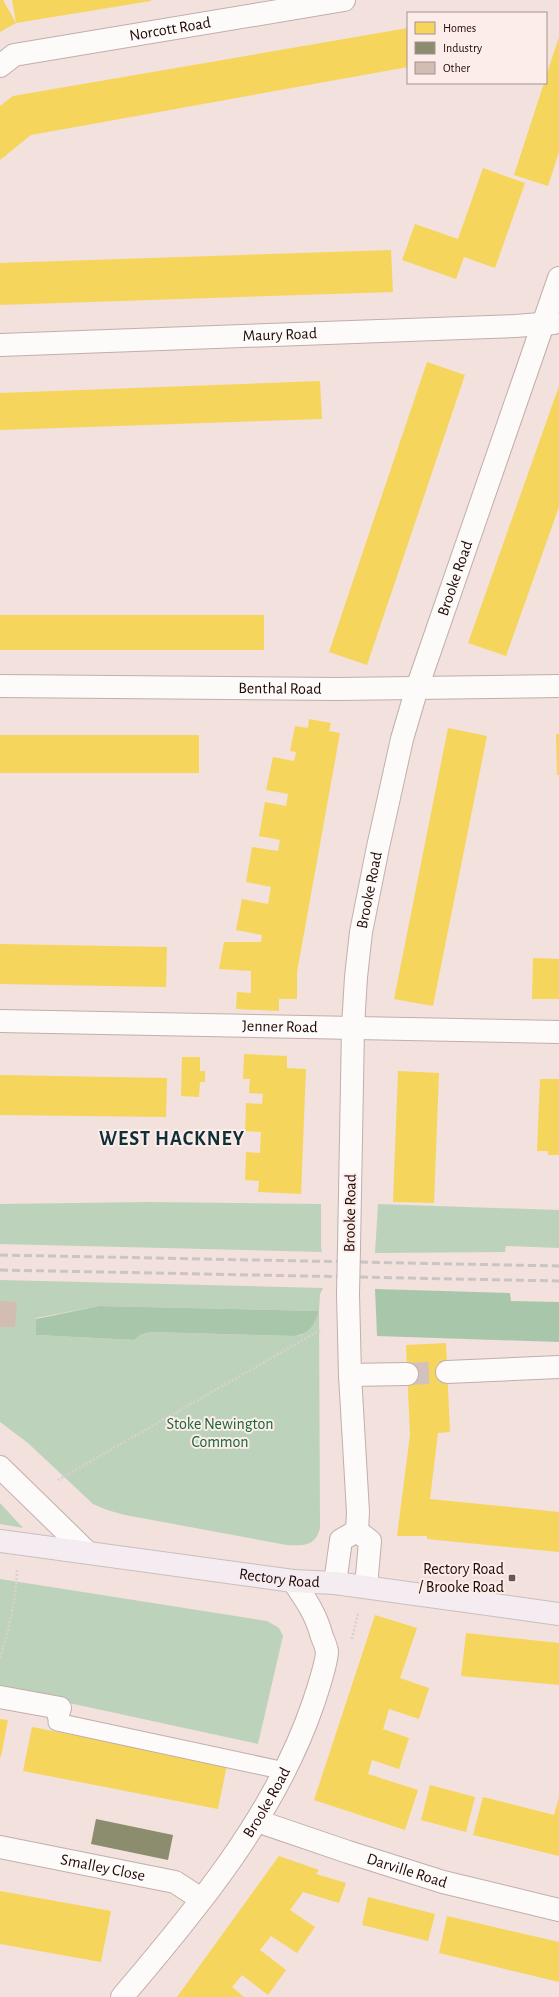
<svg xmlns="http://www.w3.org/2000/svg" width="559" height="1997" viewBox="0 0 559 1997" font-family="'Alegreya Sans',sans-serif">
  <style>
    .green { fill: #bdd2ba; fill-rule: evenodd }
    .forest { fill: #a8c7aa }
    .homes { fill: #f6d55c }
    .industry { fill: #8c8c6e }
    .building { fill: #d3bdb3 }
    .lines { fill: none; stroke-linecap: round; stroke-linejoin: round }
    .minor-tunnel { stroke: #d3c1bd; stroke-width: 22; stroke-dasharray: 22 11; stroke-linecap: butt }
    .service-casing { stroke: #c2aeaa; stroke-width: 19 }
    .minor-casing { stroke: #c2aeaa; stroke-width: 24 }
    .tertiary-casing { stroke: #c2aeaa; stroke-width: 24 }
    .trunk-casing { stroke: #c9bfbc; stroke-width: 24 }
    .path { stroke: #d7d1cf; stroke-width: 2.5; stroke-dasharray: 2 2; stroke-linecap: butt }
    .service { stroke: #fdfafa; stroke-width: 17 }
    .minor { stroke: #fdfafa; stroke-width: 22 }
    .tertiary { stroke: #fdfafa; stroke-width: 22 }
    .trunk { stroke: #f5ecf1; stroke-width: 22 }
    .rail { stroke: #cac5c4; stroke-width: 3; stroke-dasharray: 8 4; stroke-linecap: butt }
    .minor-bridge-casing { stroke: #c2aeaa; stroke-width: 24; stroke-linecap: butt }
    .minor-bridge { stroke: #fdfafa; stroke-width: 22 }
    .poi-dot { fill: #6a5551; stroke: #fcedea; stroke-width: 1.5 }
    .labels { text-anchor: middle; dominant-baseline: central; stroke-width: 4; stroke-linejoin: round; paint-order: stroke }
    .street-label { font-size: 16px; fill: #210905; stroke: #fcedea }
    .park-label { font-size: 16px; fill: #166636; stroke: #fcedea }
    .poi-label { font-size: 16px; fill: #210905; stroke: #fcedea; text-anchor: end }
    .district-label { font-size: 20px; font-weight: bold; letter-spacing: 1px; fill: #0f3037; stroke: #fcedea }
  </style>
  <rect width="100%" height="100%" fill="#f2e1dd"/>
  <path class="green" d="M149,1202l172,2v43l1,5 -322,-8v-40z
    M378,1204l181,6v38l-53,-2 -1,6 -130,1z
    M0,1280l323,8 -3,6 -1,17 1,217c-4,18 -17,18 -33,17l-162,-30 -18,-5 -14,-6 -65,-61 -28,-21zM99,1306l220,5 -17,24 -9,1 -143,-4 -10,3 -6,5 -98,-5v-17z
    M0,1503l23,25 -23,-4z
    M0,1579l267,42 12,7 4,8 -25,108 -258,-56z"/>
  <path class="forest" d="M375,1289l135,4 1,8 48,1v40l-182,-6z
    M99,1306l220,5c-5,14 -10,24 -26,25l-143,-4 -10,3 -6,5 -98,-5v-16z"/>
  <path class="homes" d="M0,0h3l13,23 -16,9z
    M12,0h139v1l-135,22z
    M408,28v39l-377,68 -31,25v-54l13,-10z
    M559,37v115l-11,34 -34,-11 30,-92h2v-7z
    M483,168l42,15 -30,85 -31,-11 -8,22 -54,-19 13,-36 43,15z
    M391,250l2,42 -393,13v-42z
    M427,362l38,13 -98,290 -38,-13z
    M320,381l2,38 -322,11v-37z
    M559,386v121l-53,149 -38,-13z
    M0,615h264v35h-264z
    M309,719l22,4 -2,8 11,2 -39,217 -4,22v27h-18v12l-43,-2 1,-17 14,1v-22l-32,-2 5,-27h37l1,-7 -26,-5 6,-31 26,5 3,-17 -25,-5 6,-35 26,4 2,-11 -21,-4 6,-34 21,4 2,-12 -22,-4 7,-33 21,4 2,-9 -6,-1 5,-25 13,2z
    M448,728l39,8 -54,270 -39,-7z
    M556,734h3v41h-2z
    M0,735h199v38h-199z
    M0,944l167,3 -1,40 -166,-3z
    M533,958l26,1v40h-27z
    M244,1054l43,2v12l19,1 -5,125 -43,-2 1,-11 -14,-1 1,-28 14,1 1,-21 -16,-1 1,-28 16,1 1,-10 -14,-1 1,-14h-7z
    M182,1057h18v14h5v11h-5l-1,15 -18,-1z
    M398,1071l41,2 -5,130 -41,-1z
    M0,1075l167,3 -1,39 -166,-2z
    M540,1079h19v76h-11v-4h-11z
    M446,1343l4,89 -12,1 -8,66 129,13v40l-132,-13v-3h-30l13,-101 -4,-90z
    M375,1615l42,13 -17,50 29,10 -10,31 -30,-10 -6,20 26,9 -10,31 -27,-9 -4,14 50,16 -13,40 -91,-30z
    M466,1633l93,10v42l-98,-9z
    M0,1719l8,1 -7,37h-1z
    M32,1727l195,38 -9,44 -195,-38z
    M430,1785l45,12 -9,35 -45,-12z
    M483,1797l71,18 5,-18v59l-86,-21z
    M279,1856l40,14 -3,4 30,9 -7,20 -36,-11 -13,18 25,17 -18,26 -26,-17 -11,14 26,20 -18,25 -26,-20 -10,12 12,10h-67z
    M0,1891l111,20 -10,51 -101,-18z
    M368,1897l67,17 -7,27 -66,-16z
    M447,1916l112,26v40l-120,-29z"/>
  <path class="industry" d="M96,1819l77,16 -5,25 -77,-16z"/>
  <path class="building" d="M0,1301l17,1 -2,25h-15z"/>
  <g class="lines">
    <path class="minor-tunnel" d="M407,1374l40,-2"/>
    <g class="service-casing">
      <path id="service" d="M58,1714l-1,8 228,49"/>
    </g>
    <g class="minor-casing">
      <g id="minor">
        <path id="s1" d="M0,66l14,-11 330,-55"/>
        <path id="s2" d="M0,345l515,-19 39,-3"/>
        <path id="s3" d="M0,686l337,3 222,-3"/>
        <path id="s4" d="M0,1021l559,11"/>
        <path id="s5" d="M349,1248l4,-221 3,-50 5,-45 17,-85 24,-108 15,-51 142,-410"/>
        <path d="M348,1294l2,81 8,137 -1,19"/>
        <path d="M447,1372l112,-5"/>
        <path d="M350,1375l57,-1"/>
        <path d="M357,1531l13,10 -4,46"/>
        <path d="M335,1583l6,-43 16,-9"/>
        <path d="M0,1697l60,11 -2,6"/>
        <path id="s6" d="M257,1821l91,31 95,30 116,28"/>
        <path id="s7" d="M0,1847l175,35 26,17"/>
        <path id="s8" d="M122,1997c75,-88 153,-182 191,-293 4,-12 14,-41 14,-53 -1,-4 -3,-10 -5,-14 -6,-23 -16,-37 -29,-56"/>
      </g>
    </g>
    <g class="tertiary-casing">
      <path id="tertiary" d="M0,1467l87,85"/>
    </g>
    <g class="trunk-casing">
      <g id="trunk">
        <path id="s9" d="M0,1541l293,40 42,2 224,31"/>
      </g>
    </g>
    <path class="path" d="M58,1480l264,-151
      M352,1639l6,-26
      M0,1658c9,-29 16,-58 17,-88"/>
    <use href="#service" class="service"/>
    <use href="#minor" class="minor"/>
    <use href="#tertiary" class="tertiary"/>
    <use href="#trunk" class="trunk"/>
    <path class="rail" d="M0,1255l559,11
      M0,1270l559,11"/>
    <g class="minor-bridge-casing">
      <path id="minor-bridge" d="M348,1294l1,-46"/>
    </g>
    <use href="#minor-bridge" class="minor-bridge"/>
  </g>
  <rect class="poi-dot" x="508" y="1574" width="8" height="8" rx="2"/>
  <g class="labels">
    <g class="street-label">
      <text stroke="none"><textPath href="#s1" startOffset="176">Norcott Road</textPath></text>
      <text stroke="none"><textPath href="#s2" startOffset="280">Maury Road</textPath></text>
      <text stroke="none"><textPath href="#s5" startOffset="683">Brooke Road</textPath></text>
      <text stroke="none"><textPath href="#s3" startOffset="280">Benthal Road</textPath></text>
      <text stroke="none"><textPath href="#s5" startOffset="359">Brooke Road</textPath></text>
      <text stroke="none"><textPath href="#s4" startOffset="280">Jenner Road</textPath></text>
      <text transform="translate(350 1213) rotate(-89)">Brooke Road</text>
      <text stroke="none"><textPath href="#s9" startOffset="282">Rectory Road</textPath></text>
      <text stroke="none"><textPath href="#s8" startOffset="243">Brooke Road</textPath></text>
      <text stroke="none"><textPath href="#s7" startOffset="105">Smalley Close</textPath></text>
      <text stroke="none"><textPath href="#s6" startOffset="158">Darville Road</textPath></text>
    </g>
    <g class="park-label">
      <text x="220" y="1424">Stoke Newington<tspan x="220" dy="18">Common</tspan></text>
    </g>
    <g class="poi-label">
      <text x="504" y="1569">Rectory Road<tspan x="504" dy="18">/ Brooke Road</tspan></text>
    </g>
    <g class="district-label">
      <text x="172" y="1139">WEST HACKNEY</text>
    </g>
  </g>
  <rect x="407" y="12" width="140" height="72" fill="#fcedea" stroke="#a4928e"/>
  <rect x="415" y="22" width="20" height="12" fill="#f6d55c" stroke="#a4928e"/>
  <text x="443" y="32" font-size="12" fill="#210905">Homes</text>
  <rect x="415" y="42" width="20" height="12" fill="#8c8c6e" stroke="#a4928e"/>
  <text x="443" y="52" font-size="12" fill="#210905">Industry</text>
  <rect x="415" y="62" width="20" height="12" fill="#d3bdb3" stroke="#a4928e"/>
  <text x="443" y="72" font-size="12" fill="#210905">Other</text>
</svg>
